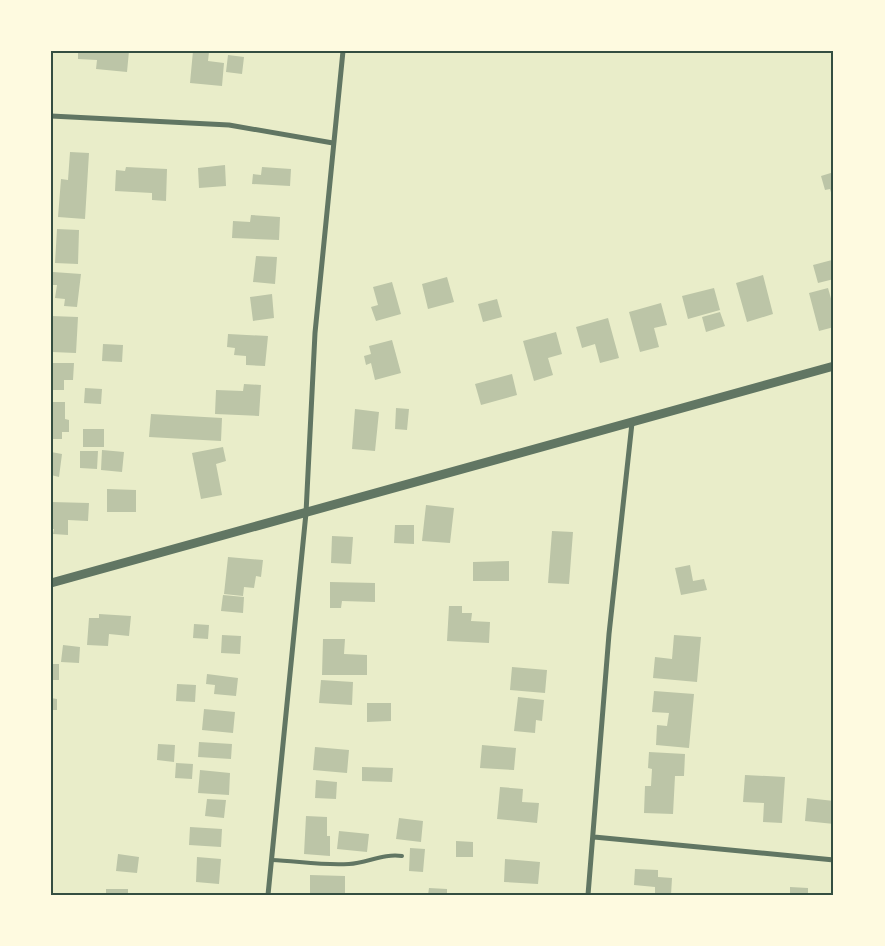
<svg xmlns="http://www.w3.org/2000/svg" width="885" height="946" viewBox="0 0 885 946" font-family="Overpass,sans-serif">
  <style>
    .building { fill: #bcc5a7 }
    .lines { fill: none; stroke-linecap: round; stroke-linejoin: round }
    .service { stroke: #617663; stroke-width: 4 }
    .minor { stroke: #617663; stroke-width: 5 }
    .tertiary { stroke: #617663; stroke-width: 9 }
    .neatline { fill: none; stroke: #344e41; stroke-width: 2 }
  </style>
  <rect width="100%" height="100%" fill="#e9edc9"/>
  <path class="building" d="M78,51h51l-2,21 -31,-3 1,-9 -19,-1z
    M193,51l16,1 -1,9 16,2 -2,23 -32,-3z
    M228,55l16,2 -2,17 -16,-2z
    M70,152l19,1 -4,66 -27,-2 3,-38 7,1z
    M225,165l1,21 -27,2 -1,-20z
    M126,167l41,2 -1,32 -14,-1v-7l-37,-2 1,-21 9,1z
    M262,167l29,2 -1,17 -38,-2 1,-10 8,1z
    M834,172v27h-1l-3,-10 -5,1 -4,-14z
    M251,215l29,2 -1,23 -47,-2 1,-17 17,1z
    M57,229l22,1 -1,34 -23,-1z
    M256,256l21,1 -2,27 -22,-2z
    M832,260l2,19 -16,4 -5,-18z
    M53,272l28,2 -4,33 -13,-1 1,-7 -10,-1 2,-13h-5z
    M763,275l10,39 -26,8 -11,-39z
    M447,277l7,25 -26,7 -6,-25z
    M392,282l9,32 -25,7 -5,-14 7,-2 -5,-18z
    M714,288l6,22 -32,9 -6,-23z
    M828,288l6,21v18l-15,4 -10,-38z
    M272,294l2,24 -21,3 -3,-24z
    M497,299l5,18 -19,5 -5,-18z
    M661,303l6,22 -13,3 5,19 -19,5 -11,-40z
    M720,312l5,14 -19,6 -4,-15z
    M51,316l27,1 -2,36 -24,-1 1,-23h-2z
    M608,318l11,40 -19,5 -5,-19 -13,4 -6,-21z
    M556,332l6,22 -14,4 5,17 -19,6 -11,-40z
    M228,334l40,2 -3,30 -19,-1v-9l-12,-1 1,-7 -8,-1z
    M392,340l9,33 -26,7 -4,-17 -5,2 -2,-9 7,-2 -2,-8z
    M103,344l20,1 -1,17 -20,-1z
    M51,363h23l-1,17h-9v10h-13z
    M512,374l5,21 -36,10 -6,-21z
    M244,384l17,1 -2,31 -44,-2 1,-24 27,1z
    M85,388l17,1 -1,15 -17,-1z
    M51,402h14v17l4,1v12h-7v7h-11z
    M396,408l13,1 -2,21 -12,-1z
    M355,409l24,3 -4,39 -23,-2z
    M151,414l71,4 -1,23 -72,-4z
    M83,429h21v18h-21z
    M223,447l3,14 -10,3 6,31 -21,4 -9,-46z
    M102,450l22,2 -2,20 -21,-2z
    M80,451h18l-1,18 -17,-1z
    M51,452l11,2 -3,23 -8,-2z
    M107,489l29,1v22h-29z
    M51,502l38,1 -1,18 -20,-1v15l-15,-1 1,-5h-3z
    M426,505l28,3 -4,35 -28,-2z
    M395,525h19v19l-20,-1z
    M552,531l21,1 -4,52 -21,-1z
    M332,536l21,1 -2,27 -20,-1z
    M228,557l35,3 -2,17 -5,-1 -2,12 -10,-1 -1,9 -19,-2z
    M509,561v20h-36v-19z
    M690,565l3,16 11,-2 3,11 -26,5 -6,-27z
    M330,582l45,1v19l-33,-1 -1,7h-11z
    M223,595l21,2 -1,16 -22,-2z
    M449,606h13v7h10l-1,8 19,1 -1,21 -42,-2z
    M99,614l32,2 -2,20 -20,-2 -1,12 -21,-1 2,-27h10z
    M194,624l15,1 -1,14 -15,-1z
    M222,635l19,1 -1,18 -19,-1z
    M674,635l27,2 -4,45 -44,-4 2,-21 17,2z
    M323,639h22l-1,15 23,1v20h-45z
    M63,645l17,2 -1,16 -18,-1z
    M51,664h8v16h-8z
    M512,667l35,3 -2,23 -35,-3z
    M207,674l31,4 -2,18 -22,-2 1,-9 -9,-1z
    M321,680l32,2 -1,23 -33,-2z
    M177,684l19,1 -1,17 -19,-1z
    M654,691l40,3 -5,54 -33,-3 1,-20 10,1 2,-13 -17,-1z
    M518,697l26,3 -2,21 -6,-1 -1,13 -21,-2z
    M51,698l6,1v11h-6z
    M367,703h24v18l-24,1z
    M204,709l31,3 -2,21 -31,-3z
    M199,742l33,2 -1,15 -33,-2z
    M158,744l17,1 -1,17 -17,-2z
    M482,745l34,3 -2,22 -34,-2z
    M315,747l34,3 -2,23 -34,-3z
    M649,752l36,2 -1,22h-9l-2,38 -29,-1 1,-27h6l1,-17 -4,-1z
    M176,763l17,1 -1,15 -17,-1z
    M362,767l31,1 -1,14 -30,-1z
    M200,770l30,3 -1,22 -31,-2z
    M745,775l40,2 -3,46 -19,-1 1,-19 -21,-1z
    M316,780l21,2 -1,17 -21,-1z
    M500,787l23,2 -1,13 17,1 -2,20 -40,-4z
    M807,798l27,3v23l-29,-3z
    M207,799l19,1 -2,18 -19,-2z
    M306,816l21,1v19h3v20l-26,-2z
    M399,818l24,3 -2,21 -25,-3z
    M190,827l32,2 -1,18 -32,-2z
    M339,831l30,3 -2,18 -30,-3z
    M456,841l17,1v15h-17z
    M410,848l15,1 -2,23 -14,-1z
    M118,854l21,3 -2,16 -21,-2z
    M197,857l24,2 -2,25 -23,-2z
    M505,859l35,3 -2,22 -34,-2z
    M635,869l23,1v7l14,1 -1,17 -16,-1v-7l-21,-2z
    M310,875l35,1v19h-35z
    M790,887l18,1v7h-18z
    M429,888l18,1v6h-19z
    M106,889h22v6h-22z"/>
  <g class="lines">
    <path class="service" d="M272,860c25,1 52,6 77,4 18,-1 35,-11 53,-8"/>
    <path class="minor" d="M51,116l178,9 104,18
      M594,837l240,23
      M268,895l38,-382 9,-180 28,-282
      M588,895l21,-261 23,-211"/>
    <path class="tertiary" d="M51,583l783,-217"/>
  </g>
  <rect width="885" height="946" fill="none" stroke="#fefae0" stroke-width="105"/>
  <rect x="52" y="52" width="780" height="842" class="neatline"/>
</svg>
